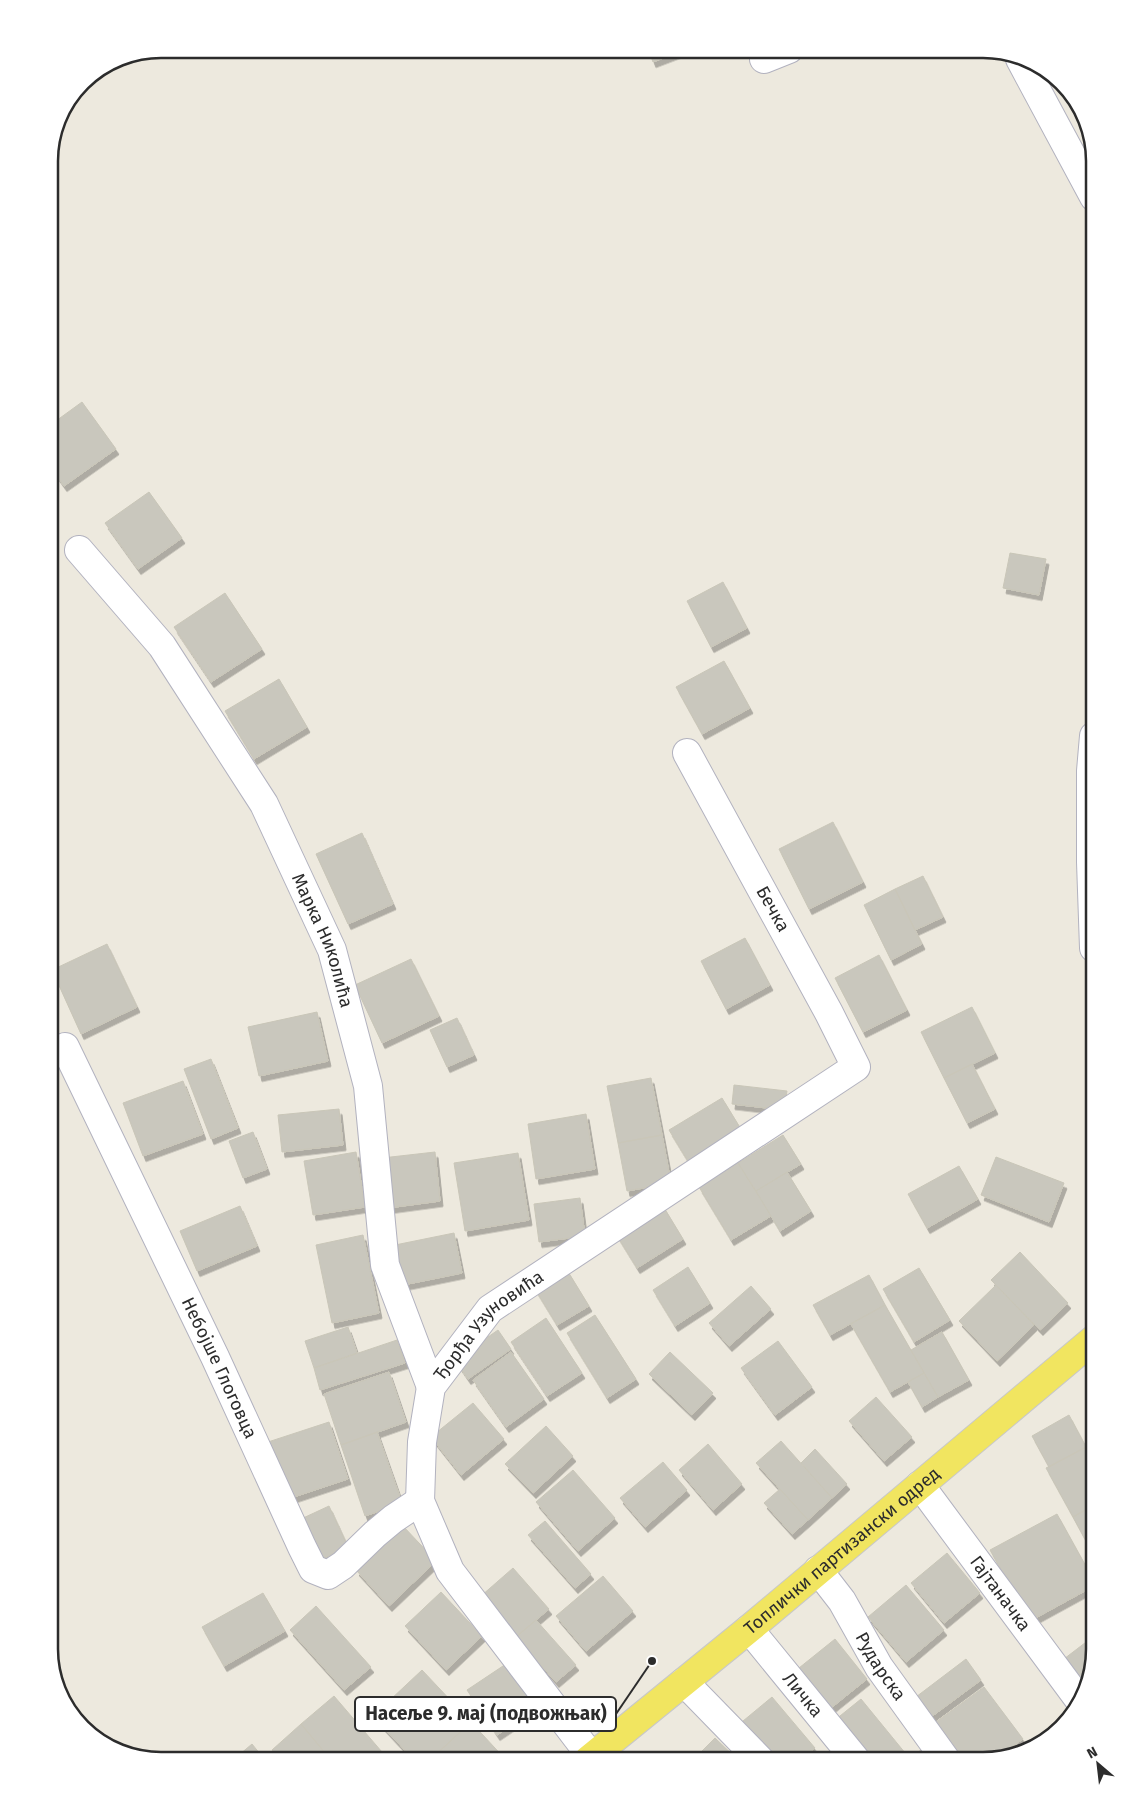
<svg xmlns="http://www.w3.org/2000/svg" width="1143" height="1809" viewBox="0 0 1143 1809" font-family="'Fira Sans',sans-serif">
  <style>
    .building { fill: #c9c7bd; stroke: #c9c6b8; filter: url(#shadow) }
    .lines { fill: none; stroke-linecap: round; stroke-linejoin: round }
    .minor-casing { stroke: #b2b2bf; stroke-width: 30 }
    .major-casing { stroke: #c8c8c8; stroke-width: 30 }
    .minor { stroke: #fff; stroke-width: 28 }
    .major { stroke: #f1e560; stroke-width: 28 }
    .labels { text-anchor: middle; dominant-baseline: central; stroke-width: 4; stroke-linejoin: round; paint-order: stroke }
    .street-label { font-size: 18px; fill: #2c2c2c; stroke: #fff }
    .rim { fill: none; stroke: #2c2c2c; stroke-width: 2.5 }
    .leader { fill: none; stroke: #2c2c2c; stroke-width: 2 }
    .callout-dot { fill: #2c2c2c; stroke: #fff; stroke-width: 2 }
    .callout { fill: #fff; stroke: #2c2c2c; stroke-width: 2 }
    .callout-label { font-size: 19px; text-anchor: middle; font-weight: bold; fill: #2c2c2c }
  </style>
  <defs>
    <filter id="shadow"><feDropShadow dx="3" dy="5.5" stdDeviation="0" flood-color="#0004"/></filter>
  </defs>
  <rect width="100%" height="100%" fill="#ede9de"/>
  <path class="building" d="M648,49h39l-34,13z
    M82,402l34,47 -52,37 -15,-21v-39z
    M149,492l33,46 -44,31 -33,-46z
    M1010,553l36,6 -7,36 -36,-7z
    M723,582l24,46 -36,19 -24,-46z
    M225,593l37,56 -51,33 -37,-55z
    M724,661l26,47 -48,26 -26,-47z
    M279,679l28,48 -53,32 -29,-48z
    M833,822l30,60 -54,27 -30,-60z
    M362,833l31,71 -45,20 -32,-70z
    M923,876l20,41 -28,13 -20,-41z
    M895,889l27,55 -31,16 -27,-55z
    M745,938l25,47 -44,24 -25,-48z
    M107,944l30,63 -56,27 -29,-64z
    M879,955l28,55 -44,22 -28,-54z
    M411,959l28,57 -57,27 -27,-58z
    M972,1007l23,46 -51,25 -23,-46z
    M317,1012l11,49 -69,15 -11,-49z
    M457,1018l17,37 -27,12 -17,-37z
    M211,1059l27,69 -27,11 -27,-70z
    M972,1064l23,45 -28,14 -23,-45z
    M651,1078l11,57 -44,8 -11,-57z
    M183,1081l20,53 -60,22 -20,-53z
    M734,1085l53,6 -3,19 -52,-6z
    M722,1098l25,41 -53,32 -25,-41z
    M339,1109l4,36 -61,7 -4,-37z
    M586,1114l9,55 -59,10 -8,-55z
    M253,1132l14,37 -24,9 -14,-37z
    M662,1135l9,48 -44,8 -9,-48z
    M783,1135l18,29 -45,27 -18,-28z
    M356,1152l9,55 -52,8 -9,-54z
    M435,1152l5,49 -52,7 -6,-50z
    M518,1153l11,67 -64,11 -11,-68z
    M996,1157l68,26 -15,39 -68,-27z
    M738,1163l33,53 -40,24 -32,-53z
    M959,1166l19,33 -51,29 -19,-34z
    M787,1172l24,39 -31,20 -24,-40z
    M580,1198l5,38 -46,6 -5,-38z
    M240,1206l17,40 -60,25 -17,-40z
    M663,1206l20,33 -46,29 -21,-34z
    M454,1233l8,40 -59,12 -8,-40z
    M363,1235l16,78 -47,10 -16,-78z
    M1020,1252l48,51 -28,27 -49,-50z
    M688,1267l22,36 -35,23 -22,-36z
    M919,1268l31,52 -36,22 -31,-53z
    M567,1270l22,36 -32,19 -22,-36z
    M869,1275l16,30 -55,30 -17,-30z
    M996,1285l38,40 -37,36 -38,-40z
    M751,1286l20,23 -42,37 -20,-23z
    M885,1305l39,68 -34,19 -39,-68z
    M595,1315l41,64 -29,19 -40,-65z
    M546,1318l36,55 -35,23 -36,-54z
    M348,1327l9,26 -43,15 -9,-27z
    M498,1330l13,19 -43,30 -13,-19z
    M942,1332l27,48 -31,17 -27,-47z
    M397,1340l8,23 -85,27 -6,-22z
    M778,1341l34,46 -37,28 -34,-47z
    M511,1352l33,47 -38,28 -33,-47z
    M670,1352l43,41 -21,22 -43,-41z
    M389,1372l17,50 -65,23 -17,-51z
    M924,1373l14,24 -16,10 -14,-25z
    M876,1397l36,40 -28,24 -35,-40z
    M473,1403l31,36 -43,36 -30,-38z
    M1069,1415l17,32 -37,20 -17,-31z
    M329,1422l19,57 -60,20 -20,-57z
    M546,1426l27,30 -40,37 -28,-29z
    M377,1432l25,71 -37,13 -24,-71z
    M781,1441l51,57 -24,22 -52,-57z
    M708,1444l34,40 -29,26 -34,-40z
    M1086,1447l8,14v44l-21,12 -27,-49z
    M815,1449l32,35 -15,14 -31,-35z
    M663,1462l24,28 -42,37 -25,-29z
    M573,1470l42,48 -37,33 -42,-49z
    M780,1489l28,31 -16,14 -28,-31z
    M1094,1505v51l-21,-39z
    M329,1506l19,41 -28,13 -19,-41z
    M1057,1514l37,67v5l-64,35 -40,-71z
    M545,1521l46,53 -16,14 -47,-53z
    M403,1526l33,35 -47,45 -33,-36z
    M947,1553l33,40 -36,30 -33,-40z
    M513,1568l36,41 -33,28 -35,-41z
    M603,1576l30,35 -47,40 -30,-35z
    M906,1585l38,45 -38,32 -38,-45z
    M441,1592l41,44 -36,34 -41,-44z
    M263,1593l22,38 -61,35 -22,-39z
    M316,1606l55,61 -27,23 -54,-60z
    M536,1620l40,45 -20,17 -40,-45z
    M1094,1636v13l-11,43 -23,-30z
    M835,1639l32,40 -41,33 -32,-40z
    M966,1659l15,21 -54,40 -15,-20z
    M512,1660l31,44 -46,31 -30,-45z
    M422,1670l49,52 -41,38h-16l-41,-44z
    M984,1687l39,52 -24,17 -16,4h-29l-25,-33z
    M334,1696l48,56 -9,8h-42l-30,-36z
    M772,1697l43,51 -14,12h-35l-29,-34z
    M861,1699l45,55 -9,6h-30l-32,-40z
    M471,1722l35,38h-76z
    M301,1724l30,36h-51l-8,-10z
    M715,1738l23,22h-45z
    M252,1744l13,16h-32z
    M926,1746l12,14h-30z"/>
  <g class="lines">
    <g class="minor-casing">
      <g id="minor">
        <path d="M764,59l25,-10"/>
        <path d="M1020,59l74,138"/>
        <path id="s1" d="M79,550l83,96 102,158 68,146 36,136 17,179 46,122"/>
        <path d="M1094,948l-3,-86v-91l3,-35"/>
        <path id="s2" d="M65,1047l150,310 87,190 11,22 15,6 15,-10 32,-31 18,-15 27,-18"/>
        <path id="s3" d="M920,1485l160,216"/>
        <path id="s4" d="M818,1570l24,31 37,66 67,93"/>
        <path id="s5" d="M749,1629l107,131"/>
        <path d="M684,1682l76,78"/>
        <path id="s6" d="M594,1760l-144,-189 -30,-70 2,-59 9,-55 59,-78 366,-242 -27,-54 -142,-260"/>
      </g>
    </g>
    <g class="major-casing">
      <g id="major">
        <path id="s7" d="M588,1760l161,-131 345,-290"/>
      </g>
    </g>
    <use href="#minor" class="minor"/>
    <use href="#major" class="major"/>
  </g>
  <g class="labels">
    <g class="street-label">
      <text transform="translate(773 909) rotate(61)">Бечка</text>
      <text stroke="none"><textPath href="#s1" startOffset="464">Марка Николића</textPath></text>
      <text stroke="none"><textPath href="#s6" startOffset="514">Ђорђа Узуновића</textPath></text>
      <text stroke="none"><textPath href="#s2" startOffset="356">Небојше Глоговца</textPath></text>
      <text stroke="none"><textPath href="#s7" startOffset="329">Топлички партизански одред</textPath></text>
      <text stroke="none"><textPath href="#s3" startOffset="135">Гајтаначка</textPath></text>
      <text stroke="none"><textPath href="#s4" startOffset="115">Рударска</textPath></text>
      <text stroke="none"><textPath href="#s5" startOffset="85">Личка</textPath></text>
    </g>
  </g>
  <path d="M0 0H1143V1809H0ZM161 58H983A103 103 0 0 1 1086 161V1649A103 103 0 0 1 983 1752H161A103 103 0 0 1 58 1649V161A103 103 0 0 1 161 58Z" fill="#fff" fill-rule="evenodd"/>
  <path class="rim" d="M161 58H983A103 103 0 0 1 1086 161V1649A103 103 0 0 1 983 1752H161A103 103 0 0 1 58 1649V161A103 103 0 0 1 161 58Z"/>
  <path class="leader" d="M652 1661L616 1714"/>
  <circle class="callout-dot" cx="652" cy="1661" r="5"/>
  <rect class="callout" x="355" y="1697" width="261" height="34" rx="5"/>
  <g class="callout-label">
    <text x="486" y="1720">Насеље 9. мај (подвожњак)</text>
  </g>
  <g transform="translate(1098 1764) rotate(332)" stroke="#ffffff" stroke-width="4" paint-order="stroke">
  <path d="M0-4L9 19L0 12L-9 19Z" fill="#2c2c2c"/>
  <text y="-8" font-size="14" font-weight="bold" text-anchor="middle" fill="#2c2c2c">N</text>
  </g>
</svg>
